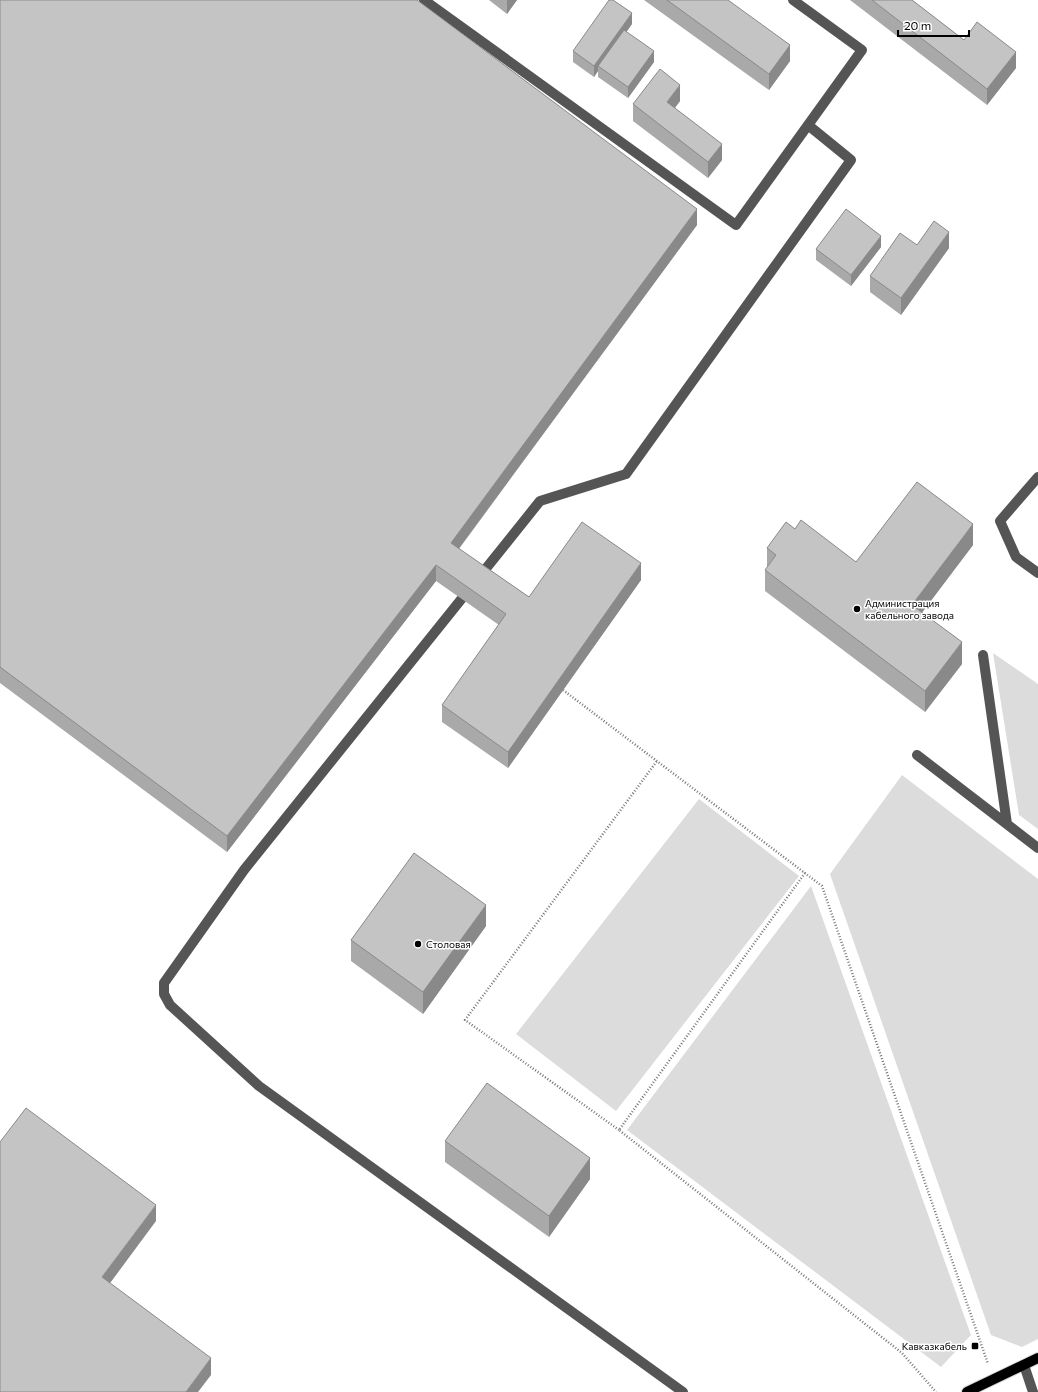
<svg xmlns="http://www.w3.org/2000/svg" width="1038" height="1392" viewBox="0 0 1038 1392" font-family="Commissioner,sans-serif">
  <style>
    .green { fill: #dcdcdc }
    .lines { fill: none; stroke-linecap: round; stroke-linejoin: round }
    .major-casing { stroke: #dbdbdb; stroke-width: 12 }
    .path { stroke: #777; stroke-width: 2.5; stroke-dasharray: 1 2; stroke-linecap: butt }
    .minor { stroke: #555; stroke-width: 10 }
    .major { stroke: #000; stroke-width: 10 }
    .wall { fill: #a9a9a9 }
    .shaded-wall { fill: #898989 }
    .building { fill: #c4c4c4; stroke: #898989 }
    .poi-dot { fill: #000; stroke: #fff; stroke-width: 1.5 }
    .labels { text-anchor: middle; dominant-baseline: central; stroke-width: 3; stroke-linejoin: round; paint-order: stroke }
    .poi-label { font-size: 10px; fill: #000; stroke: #fff; text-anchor: start }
  </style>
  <rect width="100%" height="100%" fill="#fff"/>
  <path class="green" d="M993,653l45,31v145l-19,-14z
    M902,775l136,104v460l-16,8 -31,-12 -161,-461z
    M699,799l100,77 -183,235 -100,-77z
    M811,886l160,449 -30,32 -314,-237z"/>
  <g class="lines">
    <g class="major-casing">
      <path id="major" d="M967,1392l71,-34"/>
    </g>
    <path class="path" d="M563,690l259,196 166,478
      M805,873l-186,257 283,223 34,39
      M619,1130l-154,-110 192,-259"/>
    <path class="minor" d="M424,0l312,225 72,-100
      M1038,477l-38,44 16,36 22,16
      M983,655l24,169
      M917,755l121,93
      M1024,1365l9,27
      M683,1392l-424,-306 -89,-81 -6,-11v-11l80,-113 296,-369 86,-27 225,-314 -43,-35 54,-75 -69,-50"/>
    <use href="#major" class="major"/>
  </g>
  <path class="wall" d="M0,0l697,225 -238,324 70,48 112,-17 -133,188 -66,-46v-17l57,-80 -63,-44 -209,271 -227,-169z
    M489,0h28l-10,14z
    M644,0h84l62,61 -21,29z
    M850,0h62l52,40 52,28 -29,37z
    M632,24l-6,8 28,30 -26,36 -30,-21v-6l-4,6 -21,-15v-11z
    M680,101l-5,7 47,52 -14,18 -75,-57v-17z
    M917,245l32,3 -48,67 -31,-23v-16z
    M881,247l-30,39 -35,-26v-11z
    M795,529l61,33 117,-17 -51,67 40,52 -37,48 -160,-121v-21l2,-2v-20z
    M486,926l-63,88 -72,-53v-21z
    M445,1141l145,38 -41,58 -104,-75z"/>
  <path class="shaded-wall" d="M507,0h10l-10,14z
    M632,13v11l-31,44 -3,-2v5l-4,6v-11z
    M790,45v16l-21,29v-16z
    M654,51v11l-26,36v-11z
    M1016,52v16l-29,37v-16z
    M680,85v16l-13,17v-16z
    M722,144v16l-14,18v-16z
    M697,209v16l-246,334v-16z
    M949,232v16l-48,67v-17z
    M881,236v11l-30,39v-11z
    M973,524v21l-61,81v-21z
    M641,563v17l-133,188v-16z
    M436,565v16l-209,271v-16z
    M962,642v22l-37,48v-21z
    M486,905v21l-63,88v-22z
    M590,1158v21l-41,58v-21z
    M156,1205v16l-54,73v-17z
    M211,1358v17l-13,17h-12z"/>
  <path class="building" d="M0,0h417l280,209 -246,334 78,54 53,-75 59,41 -133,189 -66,-47 64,-91 -70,-49 -209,271 -227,-169z
    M609,0h4l19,13 -38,53 -21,-15z
    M667,0h61l62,45 -21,29z
    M872,0h40l52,40 13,-18 39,30 -29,37z
    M624,30l30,21 -26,36 -30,-21z
    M660,69l20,16 -13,17 55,42 -14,18 -75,-58z
    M846,209l35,27 -30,39 -35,-26z
    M934,221l15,11 -48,66 -31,-22 30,-43 17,12z
    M917,482l56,42 -61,81 50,37 -37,49 -160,-121 11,-15 -9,-7 19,-26 9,7 6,-9 55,42z
    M414,853l72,52 -63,87 -72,-52z
    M487,1083l103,75 -41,58 -104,-75z
    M26,1108l130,97 -54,72 109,81 -25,34h-186v-250z"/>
  <g class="poi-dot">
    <circle cx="857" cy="609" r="4"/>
    <circle cx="418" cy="944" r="4"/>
    <rect x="971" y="1342" width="8" height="8" rx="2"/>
  </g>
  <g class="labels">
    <g class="poi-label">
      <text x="865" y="603">Администрация<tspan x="865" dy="12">кабельного завода</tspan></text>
      <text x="426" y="944">Столовая</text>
      <text x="967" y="1346" text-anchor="end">Кавказкабель</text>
    </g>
  </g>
  <path d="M898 30v6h71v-6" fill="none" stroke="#000000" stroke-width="2"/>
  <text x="904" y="30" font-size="12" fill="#000000" stroke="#ffffff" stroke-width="3" paint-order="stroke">20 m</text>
</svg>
